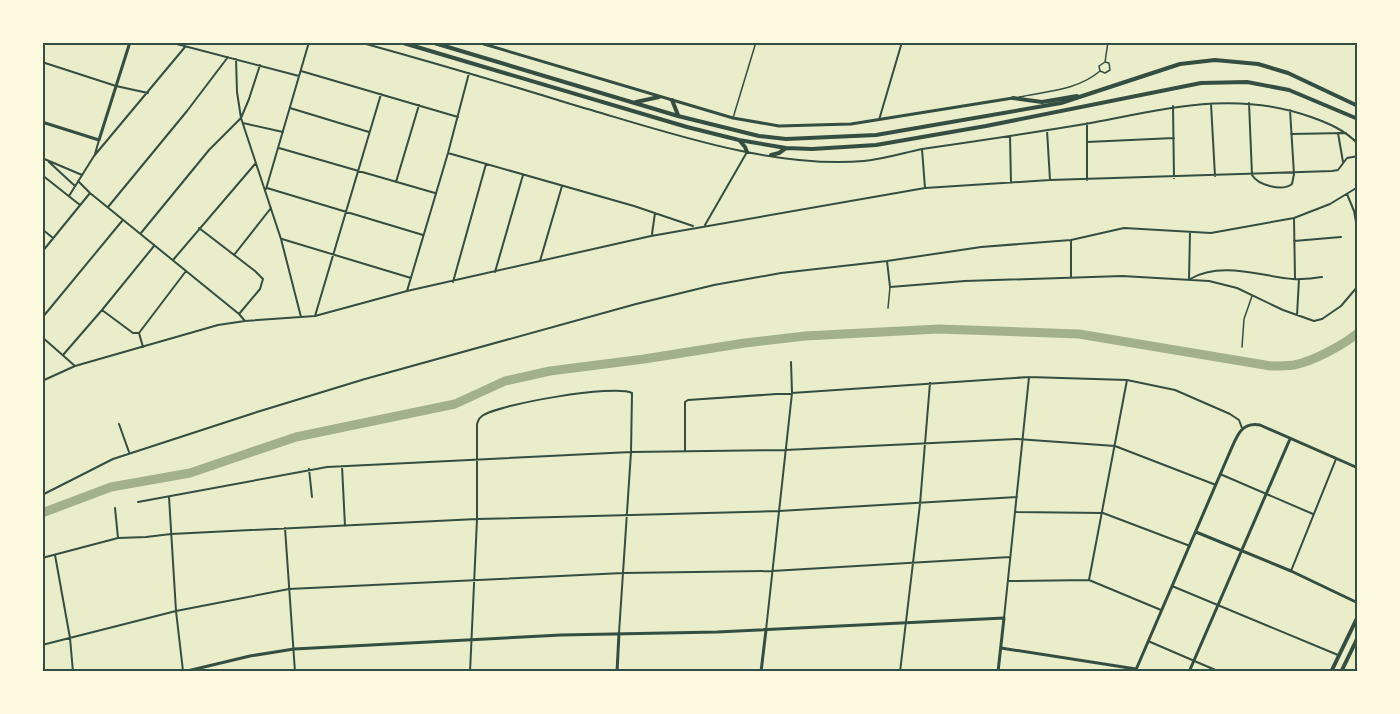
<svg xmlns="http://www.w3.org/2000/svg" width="1400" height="714" viewBox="0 0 1400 714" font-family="'Varela Round',sans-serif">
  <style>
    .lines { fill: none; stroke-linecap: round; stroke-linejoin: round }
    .river { stroke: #a3b18a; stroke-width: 9 }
    .service { stroke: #344e41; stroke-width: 1.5 }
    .minor { stroke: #344e41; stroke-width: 2 }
    .tertiary { stroke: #344e41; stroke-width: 3 }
    .secondary { stroke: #344e41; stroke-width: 3 }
    .primary { stroke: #344e41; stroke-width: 4 }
    .trunk { stroke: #344e41; stroke-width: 4 }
    .neatline { fill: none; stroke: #344e41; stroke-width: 2 }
  </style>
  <rect width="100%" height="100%" fill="#e9edc9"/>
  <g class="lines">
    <path class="river" d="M42,513l69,-26 79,-14 106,-36 159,-33 50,-23 45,-10 94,-12 101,-16 60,-7 134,-7 140,5 192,32c7,0 16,0 23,-1 20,-4 49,-20 64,-32"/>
    <path class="service" d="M848,42v2
      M1100,71l5,2 5,-3 -1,-7 -4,-1
      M1019,97c29,-6 59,-7 81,-26l-1,-5 6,-4 3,-20
      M733,118l23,-76
      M888,308l2,-21
      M1242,347l2,-28 8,-23"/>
    <path class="minor" d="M169,42l130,34
      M359,42c72,20 144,41 215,63 90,26 196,64 290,56 20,-2 39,-8 58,-12
      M236,59l1,33 4,26 40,121 20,78
      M42,62l74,24 32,7
      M301,71l157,46
      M1249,103l3,72
      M1211,104l4,72
      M1173,106l1,72
      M290,108l79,24
      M879,120l23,-78
      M243,123l40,9
      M1087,123v57
      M1047,130l3,50
      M1338,133l5,29
      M1291,134l55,-1
      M1010,136l1,47
      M1087,142l87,-4
      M279,148l156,45
      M448,153l186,53 59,20
      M95,154l4,-14
      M42,158l40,17
      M49,162l26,24
      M42,175l38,30
      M1252,175c6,10 30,17 40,9l2,-10 -4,-64
      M78,181l12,12 149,121 6,7
      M396,182l23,-77
      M267,188l156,47
      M925,188l-3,-39c55,-8 109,-16 163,-25 77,-14 149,-35 226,-7 17,6 34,13 47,27
      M266,189l43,-147
      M1347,194l7,17 4,22
      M69,196l25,-40 91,-109
      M108,207l79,-96 41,-54
      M1294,218l1,60
      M705,225l42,-73
      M199,228l56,43 8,8 -3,10 -21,25
      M42,229l11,9
      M141,233l68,-83 32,-32 8,-19 11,-34
      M652,234l3,-21
      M282,239l129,39
      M1071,240v38
      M1294,241l47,-4
      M42,252l48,-59
      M234,255l37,-47
      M173,260l82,-96
      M540,261l22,-75
      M887,261l3,26 75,-6 157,-5 87,5 28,7 46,22 31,11 8,-2 19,-13 17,-20
      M495,272l28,-97
      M1189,279l1,-47
      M1190,279c31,-18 70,-3 103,0 10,1 20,-1 29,-2
      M453,282l33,-118
      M407,291l41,-138 21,-80
      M102,310l31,23h6
      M1297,315l2,-36
      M315,316l66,-222
      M42,318l80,-97
      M139,333l47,-62
      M139,333l4,14
      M42,337l33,29
      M63,355l39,-45 52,-64
      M42,381l33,-15 143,-41 27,-4 70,-5 92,-25 244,-55 274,-48 125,-8 282,-9 6,-1 9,-12 11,-2
      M119,424l10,28
      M685,451v-49l3,-2 341,-23 98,3 48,10 55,24 9,6 3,8
      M342,466l3,60
      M309,469l3,28
      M1220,474l93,40
      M42,495l71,-36 144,-47 108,-33 271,-75 78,-19 67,-12 106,-12 94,-14 90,-7 53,-12 87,5 83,-15 36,-14 28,-17
      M169,497l7,114 7,60
      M138,502l189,-35 304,-15 154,-2 232,-11 98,7 101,39
      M115,508l3,30
      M1016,512l87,1 87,33
      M285,528l10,144
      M55,555l15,83 3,34
      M42,558l76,-20 28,-1 25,-3 306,-15 302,-8 238,-14
      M1291,571l45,-112
      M1089,580l38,-200
      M1009,581l80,-1 72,30
      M1172,586l166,69
      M1004,618l25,-241
      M766,630l26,-237 -1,-31
      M1148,641l72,31
      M42,645l134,-34 113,-22 334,-16 149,-2 238,-14
      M470,672l7,-153v-95c2,-5 1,-5 5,-8 17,-12 133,-32 150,-23l-1,59 -12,181
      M900,672l20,-168 10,-121"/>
    <path class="tertiary" d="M477,42l256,76 46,8 72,-2 162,-26
      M42,122l57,18 31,-98
      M617,672l2,-39
      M761,672l5,-42"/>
    <path class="secondary" d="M1196,532l95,39 67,32
      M1001,648l135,21
      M183,672l67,-16 44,-7 267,-14 156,-3 287,-14 -6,54
      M1135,672l94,-218c7,-15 11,-33 31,-29l98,43
      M1189,672l101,-233"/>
    <path class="primary" d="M1331,672l27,-56
      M1341,672l17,-35"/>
    <path class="trunk" d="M400,42l287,85 52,13 47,8 26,1 64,-4 110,-19 215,-43 46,-1 42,8 69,29
      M431,42l247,74 81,20 27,3 90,-4 185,-32 119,-39 35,-4 43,4 30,9 70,33
      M1013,98l29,4 35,-6
      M672,100l6,15
      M636,102l23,-5
      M740,141l5,6 2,5
      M771,155l8,-2 7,-5"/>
  </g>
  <rect width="1400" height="714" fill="none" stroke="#fefae0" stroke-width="87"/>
  <rect x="44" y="44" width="1312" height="626" class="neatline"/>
</svg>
